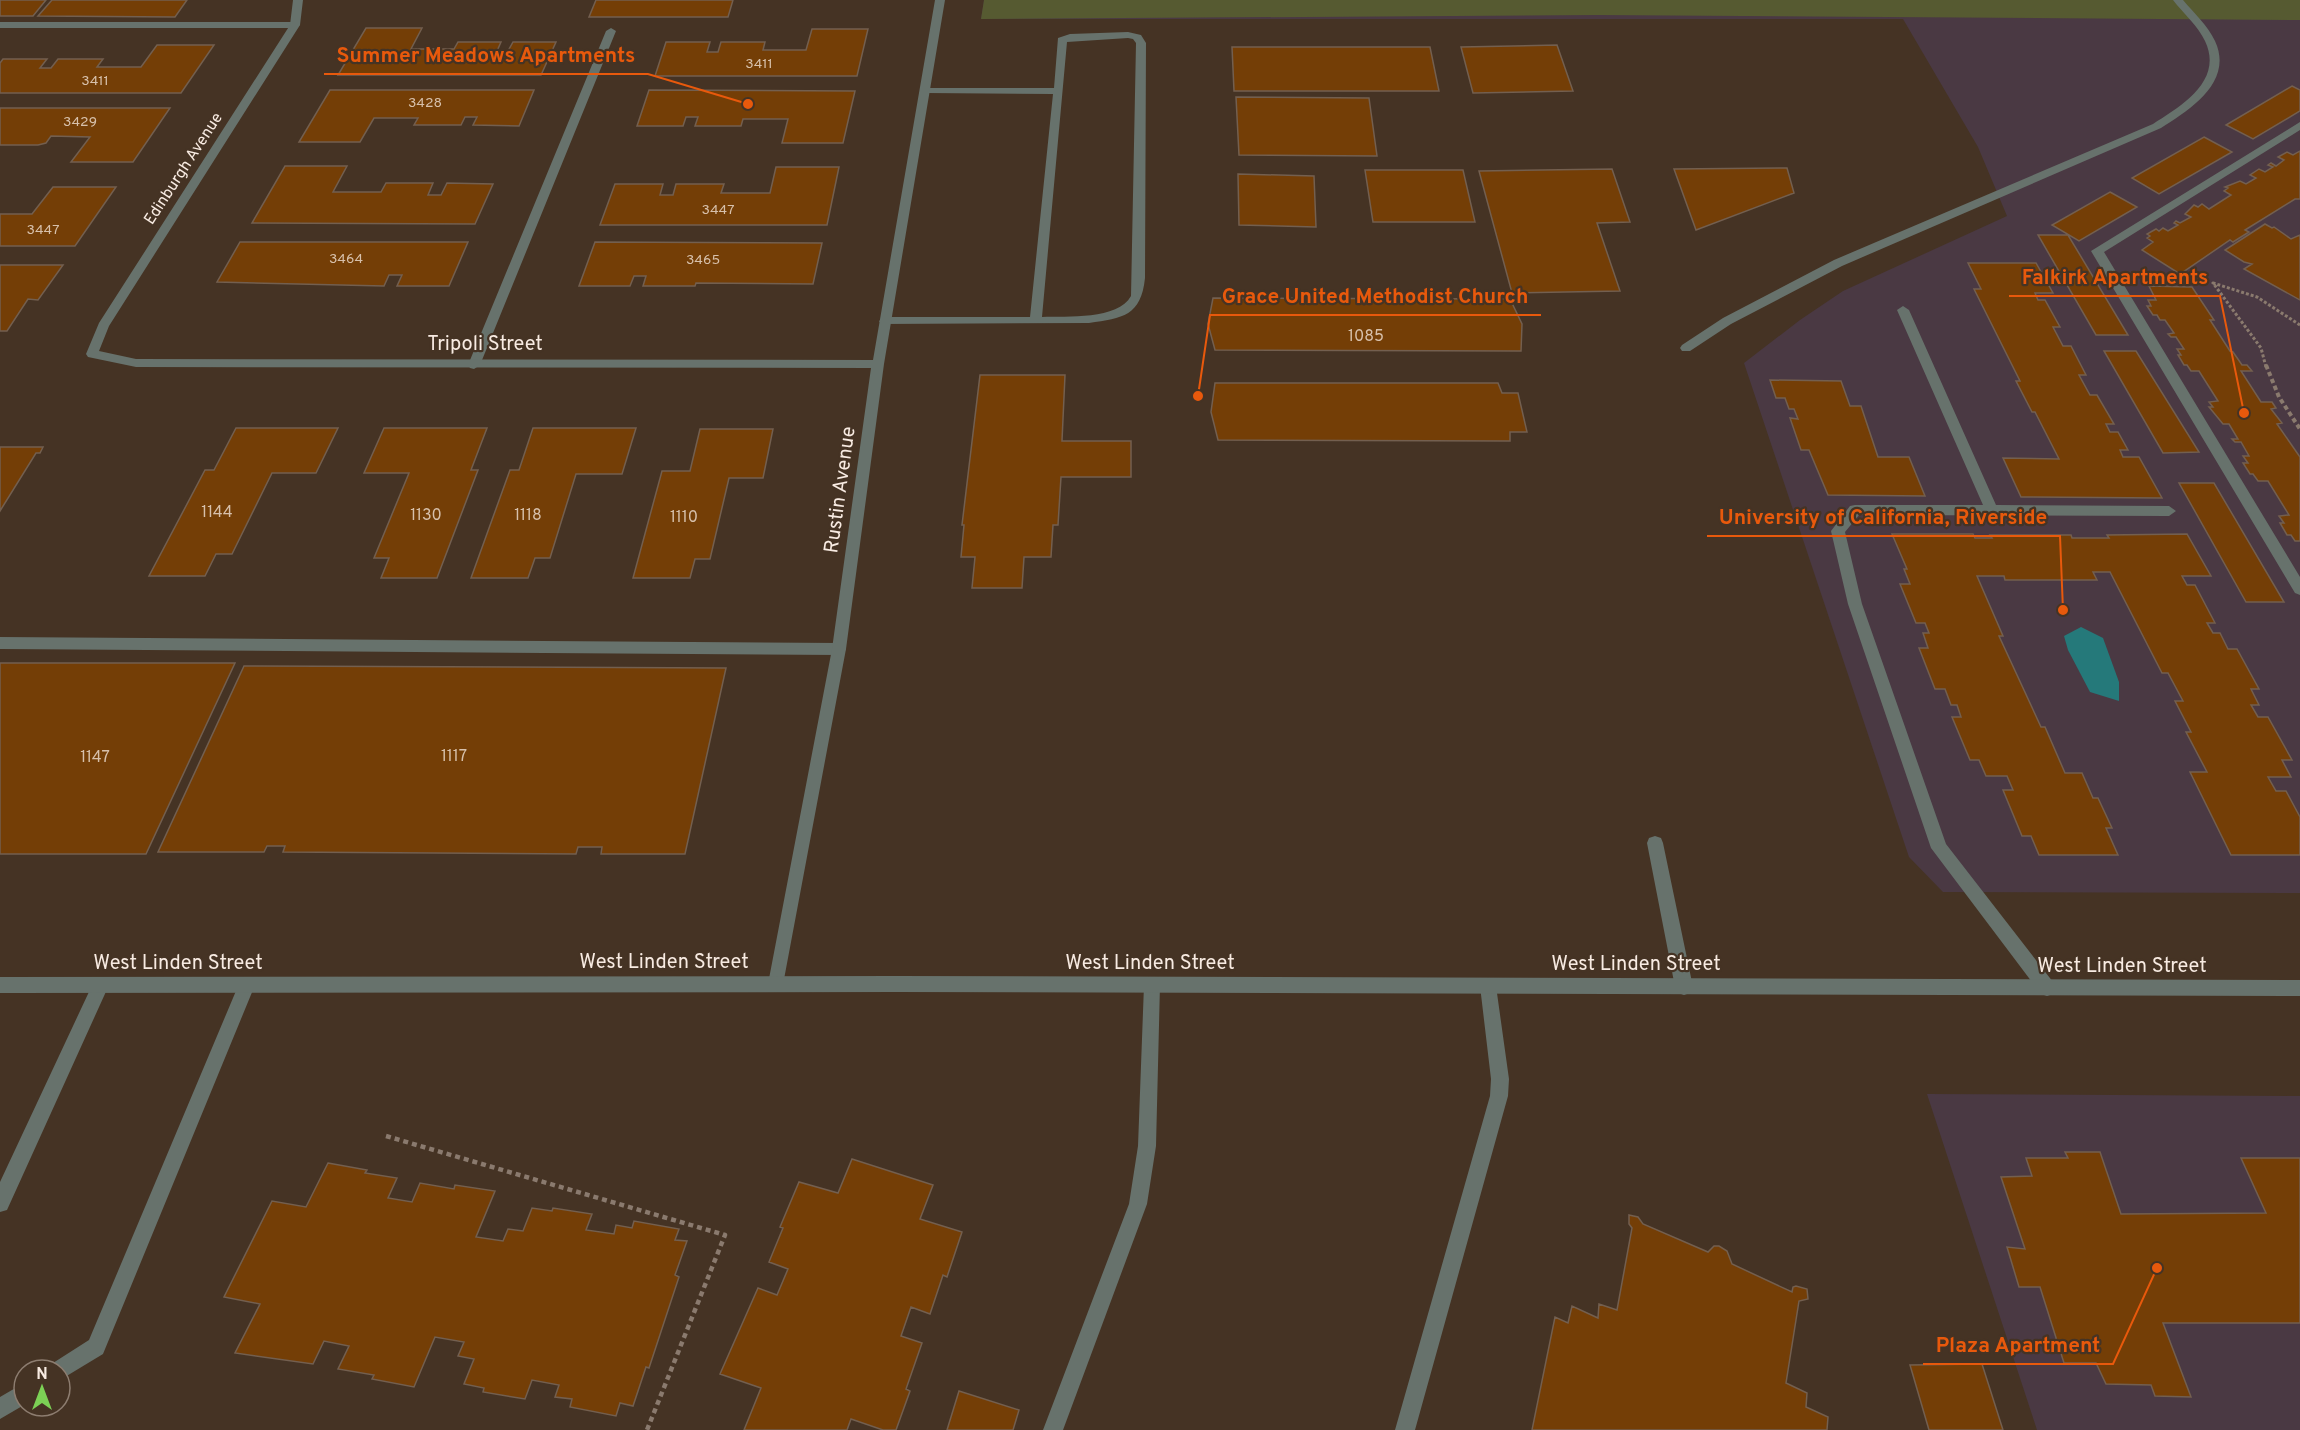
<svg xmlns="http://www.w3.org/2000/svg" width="2300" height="1430" viewBox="0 0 2300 1430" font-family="Overpass,sans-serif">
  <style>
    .education { fill: #4a3943 }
    .green { fill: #565a31 }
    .water { fill: #25797a }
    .building { fill: #743e06; stroke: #735f4f; stroke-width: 1.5 }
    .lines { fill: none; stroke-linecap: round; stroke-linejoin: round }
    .path-far2 { stroke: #8a7a6e; stroke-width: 3; stroke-dasharray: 3 2; stroke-linecap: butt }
    .path-far1 { stroke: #8a7a6e; stroke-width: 4; stroke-dasharray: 4.5 3; stroke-linecap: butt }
    .path { stroke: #8a7a6e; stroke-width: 4.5; stroke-dasharray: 5 4; stroke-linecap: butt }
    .service { fill: #67726c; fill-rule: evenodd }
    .minor { fill: #67726c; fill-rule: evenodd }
    .tertiary { fill: #67726c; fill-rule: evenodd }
    .labels { text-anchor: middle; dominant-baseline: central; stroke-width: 4.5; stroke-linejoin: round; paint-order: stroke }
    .far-number-label { font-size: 14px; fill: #d7c0ab }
    .far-street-label { font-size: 16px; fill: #f8ebe2; stroke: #453324 }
    .number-label { font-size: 16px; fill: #d7c0ab }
    .street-label { font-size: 20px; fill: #f8ebe2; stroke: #453324 }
    .leader { fill: none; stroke: #e8590c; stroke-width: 2 }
    .callout-dot { fill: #e8590c; stroke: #453324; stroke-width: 2 }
    .callout-label { font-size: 21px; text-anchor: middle; font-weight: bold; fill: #e8590c; stroke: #453324; stroke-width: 4.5; stroke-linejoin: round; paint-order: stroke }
  </style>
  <rect width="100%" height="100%" fill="#453324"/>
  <path class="education" d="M984,0h1316v893l-357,-1 -34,-35 -165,-494 56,-43 43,-29 164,-75 -29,-69 -75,-128h-922z
    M1927,1094l373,2v334h-263z"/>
  <path class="green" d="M984,0h1316v20l-702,-5 -617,4z"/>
  <path class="water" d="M2081,627l22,11 16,44v19l-29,-9 -22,-42 -4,-14z"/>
  <path class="building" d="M0,0h46l-13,16h-33z
    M52,0h135l-12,17 -137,-1z
    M596,0h137l-5,17h-139z
    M366,28h56l-11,21h43l4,-7h43l-4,9h11l5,-9h43l-15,33h-203z
    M812,29h56l-11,47h-202l11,-34h44l-3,10h11l3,-10h44l-2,8h43z
    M157,45h57l-33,48h-181v-30l3,-4h44l-7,9h11l7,-9h45l-6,8h44z
    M1557,45l16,46 -100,2 -12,-46z
    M1232,47h198l9,44h-205z
    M2292,86l8,4v21l-47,28 -27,-14z
    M330,90h204l-15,36 -46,-1 4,-8h-12l-4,8h-47l4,-7h-44l-14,24h-61z
    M649,90l206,1 -12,52h-61l6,-24h-45l-2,7h-46l3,-9h-12l-3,9h-46z
    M1236,97l133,1 8,58 -138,-1z
    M0,108h170l-37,54h-62l19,-25 -39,-1 -5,7 -8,2h-38z
    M2204,137l28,15 -73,42 -27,-16z
    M2300,151v48h-5l-50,31 4,2 -16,10 -3,-2 -50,34 -38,-24 11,-8 -6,-4 3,-2 -3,-2 9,-5 3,2 4,-3 5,3 10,-6 -4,-2 2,-2 4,2 11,-6 -6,-3 9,-9 4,2 4,-3 7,5 22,-14 -7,-4 4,-3 -3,-1 15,-6 6,3 10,-6 -6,-3 9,-6 6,3 8,-5 -5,-2 3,-2 5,3 8,-6 -6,-3 9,-5 6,3z
    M285,166h62l-14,26h48l5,-9h47l-5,12h13l6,-12 46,1 -18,40 -223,-1z
    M776,167h63l-12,58h-227l15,-41h48l-3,11h13l3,-11h48l-3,9h49z
    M1787,168l7,25 -98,37 -22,-61z
    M1612,169l18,53 -33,1 23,68 -108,2 -33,-122z
    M1365,170h98l12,52h-102z
    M1238,174l76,2 2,51 -77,-2z
    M53,187h63l-41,59h-75v-32h32z
    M2110,192l27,15 -58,34 -27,-16z
    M2265,224l7,4 2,-1 17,12 9,-4v65l-56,-31 8,-5 -8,-2 -19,-12z
    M2038,235h30l60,100h-32z
    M240,242h228l-19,44h-52l5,-11h-13l-5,11 -167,-4z
    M595,242l227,1 -9,41 -117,-1 -1,3h-52l3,-10h-12l-4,10h-51z
    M1968,263h68l17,30h-18l3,7h7l15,27h-7l10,19h8l15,29h-7l11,20h7l17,29h-8l4,8h8l10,18h-8l3,7h16l23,41 -141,-1 -18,-39 56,1 -24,-47h-3l-16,-31h4l-46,-92h7z
    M0,265h63l-25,35 -10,-1 -21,32h-7z
    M2149,286l43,1 22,33h-4l20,31 3,1 9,13h5l5,6h-11l20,31h11l4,6 -5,1 11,14 -5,1 23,33v84h-5l-4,-6h-4l-7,-12h4l-5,-7 10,-1 -21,-34h-10l-5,-7h-3l-7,-11h5l-5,-7h6l-8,-14h-6l-3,-3h6l-9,-15h-6l-14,-17h4l-4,-5 9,-1 -19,-30h-8l-4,-6h-3l-6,-10h3l-4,-6h7l-8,-12h-5l-3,-3 6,-1 -9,-13h-5l-3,-5h-4l-6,-9h4l-3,-6h8z
    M1213,298l297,1 12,25 -1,27 -306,-1 -7,-26z
    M2104,351h32l63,101 -36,1z
    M980,375h85l-3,66h69v36h-70l-3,48h-5l-2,32h-27l-2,31h-50l3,-31h-14l3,-32h-2z
    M1770,380l71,1 9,25h11l17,51h31l16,39 -97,-1 -19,-45h-8l-11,-32 8,1 -4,-10h-5l-4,-11h-9z
    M1215,383h283l4,10h16l9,39h-17v9l-292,-1 -7,-28z
    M236,428h102l-22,45h-44l-40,81h-16l-11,22h-56l56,-106h9z
    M384,428h103l-16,42h7l-41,108h-56l8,-20h-15l35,-85h-45z
    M533,428h103l-14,46h-46l-26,84h-15l-7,20h-57l39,-108h9z
    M700,429h73l-10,49h-34l-19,81h-15l-5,19h-57l29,-107h28z
    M0,447h43l-3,6h-4l-36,58z
    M2179,483h35l70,119h-38z
    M1892,534h81l2,4h17l-2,-3h81l1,3h37l-2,-3 80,-1 24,42h-29l5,9h8l20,38h-8l6,10h7l8,16h9l22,40h-8l8,16h-8l7,12h10l24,43h-10l9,17h-23l8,14h10l14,26v38h-69l-41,-83h17l-21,-40h5l-16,-31h8l-15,-28h-6l-52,-101h-17l4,8h-92l-1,-4h-27l26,60h-4l42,91h4l20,46h17l11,25h5l14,30h-6l12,27h-79l-8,-19h-9l-19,-46h10l-6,-14h-21l-7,-16h-9l-18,-43h9l-4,-12h-6l-6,-16h-10l-16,-41h9l-5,-15h6l-4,-10h-9l-16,-39h10l-6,-15h3z
    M0,663h235l-89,191h-146z
    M244,666l482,2 -41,186h-84l1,-7h-24l-2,7 -293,-2 2,-6h-18l-3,6h-106z
    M2065,1152h35l21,62 145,-1 -25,-55h59v165h-137l28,74 -36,-1 -4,-11 -45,-1 -10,-21h-32l-24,-76h-21l-12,-40 18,2 -24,-72 31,-1 -6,-18h42z
    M852,1159l81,26 -13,34 42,13 -15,45 -4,-2 -13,39 -19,-7 -10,29 21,7 -16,46 4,2 -14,39h-13l-32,-11 -4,11h-103l17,-42 -41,-14 38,-86 19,7 11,-26 -19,-7 14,-34 -3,-1 19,-45 39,11z
    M328,1163l39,7 -2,3 32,5 -9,20 24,4 8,-19 34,6 1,-4 40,6 -19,46 27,4 5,-12 15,2 9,-23 20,3 1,-3 39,6 -6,16 28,4 2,-9 16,3 2,-7 45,8 -4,11 12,1 -12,34 4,2 -30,91 -3,-1 -13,39 -13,-3 -4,13 -46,-9 2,-8 -17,-2 4,-12 -27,-5 -7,19 -42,-7 1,-4 -20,-4 10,-25 -16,-3 6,-14 -29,-5 -21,50 -42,-8 2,-4 -36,-6 11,-23 -25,-5 -11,23 -78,-11 25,-49 -36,-7 48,-96 34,6z
    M1629,1215l9,2 5,7 65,28 6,-6h5l8,5 5,13 60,28 1,-5 3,-1 11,3 1,10 -9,2 -13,82 21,10 -1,14 22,10 -1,13h-295l23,-113 13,6 4,-17 26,12 1,-14 18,6 15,-82 -3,-4z
    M1982,1364l21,66h-74l-19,-65z
    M959,1391l60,19 -6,20h-66z"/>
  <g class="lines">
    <path class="path-far2" d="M2266,367l-5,-19 -48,-65 44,14 43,28"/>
    <path class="path-far1" d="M2266,365l13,32 21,32"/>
    <path class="path" d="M386,1136l339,99 -78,195"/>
    <path class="service" d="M2173,0h10c11,13 25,26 32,41 19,41 -25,69 -54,87l-319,138 -111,58 -41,27h-8l-2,-3 2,-3 41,-27 111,-58 319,-136c28,-18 71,-43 52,-83 -7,-15 -22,-28 -32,-41z
      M0,22h295l5,3 -5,3h-295z
      M611,28l5,3 -136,334 -6,4 -4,-1 -2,-3 138,-334z
      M1128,32l13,3 5,8 -1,235c-4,38 -22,40 -56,45l-208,1 -2,-3 6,-4h145l23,-223 -127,-1 -4,-1v-4h132l4,-50 12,-4zM1128,38l5,1 3,4 -5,253c-13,24 -64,20 -89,21l25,-275z
      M2300,122v8l-196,122 196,325v18l-5,-2 -204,-342z
      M1903,306l6,4 87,195 173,1 7,5 -7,5 -310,-1 -14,17 17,72 84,240 107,138 3,6 -3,6 -6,2 -6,-2 -110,-146 -83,-244 -17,-73 19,-25 5,-1h128l-86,-195z
      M0,637l839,6 5,2 2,4 -2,4 -5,2 -839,-6z
      M1655,836l6,2 2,5 30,144 -3,6 -6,2 -6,-2 -3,-6 -28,-144 2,-5z
      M101,977l6,2 2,6 -102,225 -7,2v-30l95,-203z
      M247,977l6,2 2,6 -152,369 -43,26v-10h-10l3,-7 36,-23 152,-361z
      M1152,977l6,2 2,6 -4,161 -9,58 -84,226h-20l86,-226 9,-58 6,-161 2,-6z
      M1488,978l6,2 2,6 13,93 -1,17 -93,334h-20l95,-334 1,-17 -11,-93 2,-6z
      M24,1383v22l-24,14v-22z"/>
    <path class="minor" d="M293,0h10l-3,25 -191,301 -10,25 37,8 737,1 62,-360h10l-61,364 -38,285 -64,341 -6,2 -6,-2 -2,-6 64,-335 39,-281 -735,-1 -48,-10 -2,-3 13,-31 191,-298z"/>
    <path class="tertiary" d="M895,976l1405,4v16l-1405,-4 -895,1v-16z"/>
  </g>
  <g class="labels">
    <g class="far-number-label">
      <text x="759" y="64">3411</text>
      <text x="95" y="81">3411</text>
      <text x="425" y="103">3428</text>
      <text x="80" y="122">3429</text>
      <text x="718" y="210">3447</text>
      <text x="43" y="230">3447</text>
      <text x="346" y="259">3464</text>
      <text x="703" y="260">3465</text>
    </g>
    <g class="far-street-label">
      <text transform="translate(184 169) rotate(-57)">Edinburgh Avenue</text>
    </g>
    <g class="number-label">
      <text x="1366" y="337">1085</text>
      <text x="217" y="513">1144</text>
      <text x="426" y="516">1130</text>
      <text x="528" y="516">1118</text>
      <text x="684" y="518">1110</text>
      <text x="454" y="757">1117</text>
      <text x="95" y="758">1147</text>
    </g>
    <g class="street-label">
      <text x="485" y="345">Tripoli Street</text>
      <text transform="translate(841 490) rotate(-82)">Rustin Avenue</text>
      <text x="664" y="963">West Linden Street</text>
      <text x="178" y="964">West Linden Street</text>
      <text x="1150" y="964">West Linden Street</text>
      <text x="1636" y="965">West Linden Street</text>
      <text x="2122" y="967">West Linden Street</text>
    </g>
  </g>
  <path class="leader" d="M748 104L648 74H324M2244 413L2220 296H2009M1198 396L1210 315H1541M2063 610L2060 536H1707M2157 1268L2113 1364H1923"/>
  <g class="callout-dot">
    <circle cx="748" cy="104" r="6"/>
    <circle cx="2244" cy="413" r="6"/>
    <circle cx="1198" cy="396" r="6"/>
    <circle cx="2063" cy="610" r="6"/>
    <circle cx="2157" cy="1268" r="6"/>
  </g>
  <g class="callout-label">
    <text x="486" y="62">Summer Meadows Apartments</text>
    <text x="2115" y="284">Falkirk Apartments</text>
    <text x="1375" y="303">Grace United Methodist Church</text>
    <text x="1883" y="524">University of California, Riverside</text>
    <text x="2018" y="1352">Plaza Apartment</text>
  </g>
  <g transform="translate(42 1388)"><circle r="28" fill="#453324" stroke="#8d7d70" stroke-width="1.5"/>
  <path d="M0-4.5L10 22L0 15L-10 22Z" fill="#7cd155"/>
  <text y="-9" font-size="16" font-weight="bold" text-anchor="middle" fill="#f8ebe2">N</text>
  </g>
</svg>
